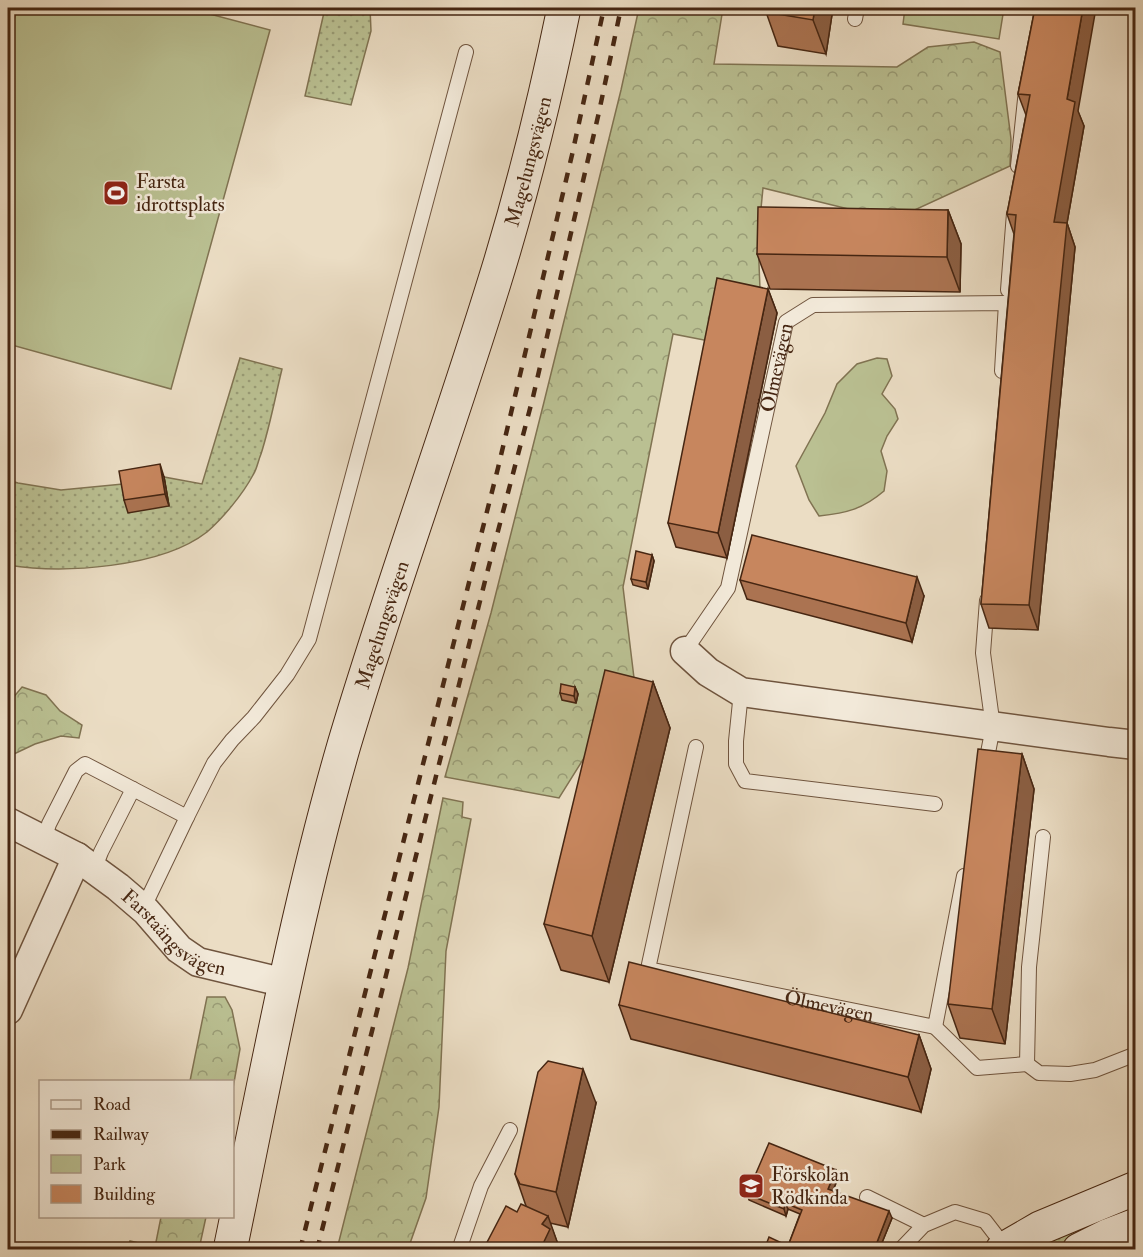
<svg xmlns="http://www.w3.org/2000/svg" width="1143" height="1257" viewBox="0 0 1143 1257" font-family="'IM FELL Double Pica',serif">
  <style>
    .grass { fill: url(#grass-dots); stroke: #807352; stroke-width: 1.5 }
    .forest { fill: url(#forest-crowns); stroke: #807352; stroke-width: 1.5 }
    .green { fill: #bac092; stroke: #807352; stroke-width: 1.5 }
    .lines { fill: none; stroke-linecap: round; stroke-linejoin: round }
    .lane-casing { stroke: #6f543e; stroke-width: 16 }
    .street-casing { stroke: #6f543e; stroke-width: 31 }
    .secondary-casing { stroke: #462612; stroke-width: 35 }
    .lane { stroke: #f2e9d9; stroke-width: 14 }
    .street { stroke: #f2e9d9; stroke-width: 28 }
    .secondary { stroke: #f2e9d9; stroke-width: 33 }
    .rail { stroke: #462612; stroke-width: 4.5; stroke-dasharray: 10 10; stroke-linecap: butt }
    .wall { fill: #ab7351; stroke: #462612; stroke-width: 1.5 }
    .shaded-wall { fill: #8b5e42; stroke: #462612; stroke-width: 1.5 }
    .building { fill: #c7865e; stroke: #462612; stroke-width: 1.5 }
    .labels { text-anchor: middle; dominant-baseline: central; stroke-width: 5; stroke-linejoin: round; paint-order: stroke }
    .street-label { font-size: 20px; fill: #462612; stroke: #f2e9d9 }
    .poi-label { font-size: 20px; fill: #462612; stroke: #f2e9d9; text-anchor: start }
  </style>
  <defs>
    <pattern id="grass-dots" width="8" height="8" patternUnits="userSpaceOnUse" patternTransform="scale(1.5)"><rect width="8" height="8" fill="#bac092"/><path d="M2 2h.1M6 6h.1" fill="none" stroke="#999c76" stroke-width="1.8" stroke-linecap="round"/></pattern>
    <pattern id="forest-crowns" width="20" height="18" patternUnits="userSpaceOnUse" patternTransform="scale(1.5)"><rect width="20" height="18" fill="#bac092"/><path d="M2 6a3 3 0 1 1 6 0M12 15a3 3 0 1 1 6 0" fill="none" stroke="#999c76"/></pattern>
  </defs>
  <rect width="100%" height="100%" fill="#ebddc4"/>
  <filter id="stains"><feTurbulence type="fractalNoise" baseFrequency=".00333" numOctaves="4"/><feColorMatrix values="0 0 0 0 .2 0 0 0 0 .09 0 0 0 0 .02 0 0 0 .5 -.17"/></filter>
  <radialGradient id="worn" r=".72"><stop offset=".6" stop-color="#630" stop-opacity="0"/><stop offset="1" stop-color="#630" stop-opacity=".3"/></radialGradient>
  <path class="grass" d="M325,8h45l1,23 -20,74 -46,-9z
    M240,358l42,11c-7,29 -12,57 -21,85 -3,7 -4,15 -8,21 -10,19 -30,43 -46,57 -46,36 -144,42 -199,33v-85l10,3 43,7 62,-6 46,22 -5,-29 38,7z
    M1135,1201v13l-24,9 -54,26 -28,1z"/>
  <path class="forest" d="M639,8h84l-9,56 183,3 31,-20 46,-5 26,10 11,87 -1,27 -117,54 -130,-32 -5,51 2,50 -51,52 -36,-7 -50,253 11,91 -75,120 -114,-21 46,-164 53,-211 77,-312z
    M22,687l24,8 14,16 22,14 -3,13 -18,-2 -26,8 -21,10 -6,-14v-14l4,-27z
    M443,798l20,4 -1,15 9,2 -25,132 -7,156 -13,91 -18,51h-71l71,-281z
    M207,997h18l7,13 8,39 -7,39 -1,-6 -42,-1z
    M161,1217h45l-7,32h-72l3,-8 25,6z"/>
  <path class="green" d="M17,8h170l83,22 -99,359 -163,-45v-301z
    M905,8h99l-5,31 -96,-15z
    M877,358l10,1 5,17 -10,18 13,15 3,10 -11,17 -6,15 6,20 -3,20c-21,18 -37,22 -65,25l-10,-16 -13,-34 29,-53 12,-29 20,-20z"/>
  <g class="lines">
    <g class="lane-casing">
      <g id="lane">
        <path d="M855,19l2,-11"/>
        <path d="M1018,166l8,-76"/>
        <path d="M1008,290l6,-77"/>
        <path id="s1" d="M685,651l43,-63 58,-266 27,-17 193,-2 -4,68"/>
        <path d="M741,692l-5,49v23l9,17 190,23"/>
        <path id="s2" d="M696,747l-48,222 287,58 29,-151"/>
        <path d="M985,768l8,-41 -10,-74 4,-53"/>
        <path d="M187,817l27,-54 18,-23 22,-23 33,-42 22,-36 157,-587"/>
        <path d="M1043,837l-14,130 -2,97 12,9 31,1 25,-4 41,-16"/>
        <path d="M44,840l5,-16 27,-53 9,-7 48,25"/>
        <path d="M94,870l7,-18 32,-63 54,28 -44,92"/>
        <path d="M935,1027l42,41 50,-4"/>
        <path d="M867,1197l57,28"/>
        <path d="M459,1250l22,-64 29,-56"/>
        <path d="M900,1250l24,-25 31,-13 30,9 20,26"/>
      </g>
    </g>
    <g class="street-casing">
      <g id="street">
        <path d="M685,651l23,21 33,20 368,50 27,3"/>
        <path id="s3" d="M8,822l69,35 41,30 28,24 33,38 19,13 88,21"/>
        <path d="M8,1010l69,-153"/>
      </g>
    </g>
    <g class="secondary-casing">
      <g id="secondary">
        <path id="s4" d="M230,1250c35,-169 66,-339 114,-505 46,-155 102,-307 150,-462 28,-90 51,-183 70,-275"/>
        <path d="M1002,1250l38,-22 96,-40"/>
        <path d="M1079,1250l28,-14 29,-11"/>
      </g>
    </g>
    <use href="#lane" class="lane"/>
    <use href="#street" class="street"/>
    <use href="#secondary" class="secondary"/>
    <path class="rail" d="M300,1250l198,-782 74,-313 32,-147
      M317,1250l169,-673 47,-180 66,-285 22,-104"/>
  </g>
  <path class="wall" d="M833,8l-7,46 -48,-8 -12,-34z
    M1035,8l49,118 -17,97 8,24 -37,383 -49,-2 -8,-24 33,-370 -7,-20 19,-99 -8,-21z
    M948,210l13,34 -1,48 -190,-3 -13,-35z
    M768,289l9,24 -50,245 -51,-11 -8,-24z
    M164,477l5,29 -41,7 -4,-13z
    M652,555l2,6 -6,28 -15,-4 -2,-6z
    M740,580l184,16 -12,46 -165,-43z
    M653,682l17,46 -61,254 -48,-12 -17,-46z
    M575,687l3,7 -2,9 -14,-3 -2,-7z
    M1022,754l12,35 -29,255 -45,-6 -12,-34z
    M619,1005l300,30 12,34 -10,43 -290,-73z
    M596,1103l-28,124 -18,-4 10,27 -43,-38 9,-6 -11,-32z
    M836,1170l3,6 -6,14 59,28 -13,32h-115l24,-4 12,-32 -12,-5 -2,7 -37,-16 -2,-6z"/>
  <path class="shaded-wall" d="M815,8h18l-7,46 -13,-34z
    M1083,8h13l-18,103 6,15 -17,97 8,24 -37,383 -9,-25 25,-383 13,-123z
    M948,210l13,34 -1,48 -13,-35z
    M768,289l9,24 -50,245 -9,-25z
    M160,464l4,13 5,29 -4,-12z
    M652,555l2,6 -6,28 -2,-7z
    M917,577l7,19 -12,46 -6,-19z
    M653,682l17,46 -61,254 -17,-46z
    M575,687l3,7 -2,9 -2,-7z
    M1022,754l12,35 -29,255 -13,-35z
    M919,1035l12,34 -10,43 -13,-35z
    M583,1069l13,34 -28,124 -12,-35z
    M836,1170l3,6 -8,19 -3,-6z
    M785,1203l3,6 -2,7 -2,-7z
    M889,1211l3,7 -13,32h-5z
    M548,1216l12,34h-20l2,-26z"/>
  <path class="building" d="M766,8h49l-2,12 -47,-8z
    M1035,8h48l-16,91 8,3 -21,120 13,1 -38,382 -48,-1 35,-389 -9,-1 23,-119 -12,-1z
    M758,207l190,3 -1,47 -190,-3z
    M717,278l51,11 -50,244 -50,-10z
    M160,464l5,30 -41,6 -5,-29z
    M752,535l165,42 -11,46 -166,-43z
    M636,551l16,4 -6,27 -15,-3z
    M605,670l48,12 -61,254 -48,-12z
    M561,684l14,3 -1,9 -14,-3z
    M978,749l44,5 -30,255 -44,-5z
    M629,962l290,73 -11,42 -289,-72z
    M548,1061l35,8 -27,123 -36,-8 -5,-10 23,-102z
    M769,1143l67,27 -8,19 61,22 -15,39h-24l-7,-3 -1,3h-78l5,-13 19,9 14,-36 -17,-7 -1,6 -37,-15z
    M521,1204l27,12 -6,8 8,5 -10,21h-57l23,-44 11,6z"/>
  <defs>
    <g id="stadium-square" transform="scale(1.35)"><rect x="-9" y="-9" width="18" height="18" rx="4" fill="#8f2418" stroke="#f2e9d9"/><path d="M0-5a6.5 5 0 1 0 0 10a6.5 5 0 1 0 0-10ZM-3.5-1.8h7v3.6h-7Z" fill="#fff"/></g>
    <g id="school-square" transform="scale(1.35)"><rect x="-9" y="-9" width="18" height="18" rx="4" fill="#8f2418" stroke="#f2e9d9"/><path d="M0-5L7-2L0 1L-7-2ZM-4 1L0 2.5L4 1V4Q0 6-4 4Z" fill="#fff"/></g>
  </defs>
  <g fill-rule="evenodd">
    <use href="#stadium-square" x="116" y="193"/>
    <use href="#school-square" x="751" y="1186"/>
  </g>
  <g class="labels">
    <g class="street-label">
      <text stroke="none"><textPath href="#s4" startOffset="1130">Magelungsvägen</textPath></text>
      <text stroke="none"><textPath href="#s1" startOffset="302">Ölmevägen</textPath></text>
      <text stroke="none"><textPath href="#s4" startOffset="644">Magelungsvägen</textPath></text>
      <text stroke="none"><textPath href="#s3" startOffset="202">Farstaängsvägen</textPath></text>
      <text stroke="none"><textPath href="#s2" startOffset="412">Ölmevägen</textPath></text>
    </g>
    <g class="poi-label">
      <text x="136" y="181">Farsta<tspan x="136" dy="23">idrottsplats</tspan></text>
      <text x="771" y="1174">Förskolan<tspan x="771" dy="23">Rödkinda</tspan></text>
    </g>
  </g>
  <rect width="1143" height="1257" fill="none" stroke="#ebddc4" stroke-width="30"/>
  <rect x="9" y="9" width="1125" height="1239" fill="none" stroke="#462612" stroke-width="3"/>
  <rect x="15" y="15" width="1113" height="1227" fill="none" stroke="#462612" stroke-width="1.5"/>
  <rect x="39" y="1080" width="195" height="138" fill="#f2e9d9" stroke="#ad9b89" stroke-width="1.5"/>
  <rect x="51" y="1100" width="30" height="9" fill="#f2e9d9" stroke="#ad9b89" stroke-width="1.5"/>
  <text x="93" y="1110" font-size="18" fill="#462612">Road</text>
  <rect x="51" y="1130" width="30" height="9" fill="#462612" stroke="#ad9b89" stroke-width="1.5"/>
  <text x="93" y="1140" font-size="18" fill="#462612">Railway</text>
  <rect x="51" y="1155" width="30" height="18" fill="#bac092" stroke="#ad9b89" stroke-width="1.5"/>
  <text x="93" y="1170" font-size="18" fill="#462612">Park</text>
  <rect x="51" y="1185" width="30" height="18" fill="#c7865e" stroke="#ad9b89" stroke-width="1.5"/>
  <text x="93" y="1200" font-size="18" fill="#462612">Building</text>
  <rect width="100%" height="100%" filter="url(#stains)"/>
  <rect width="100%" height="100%" fill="url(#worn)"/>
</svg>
